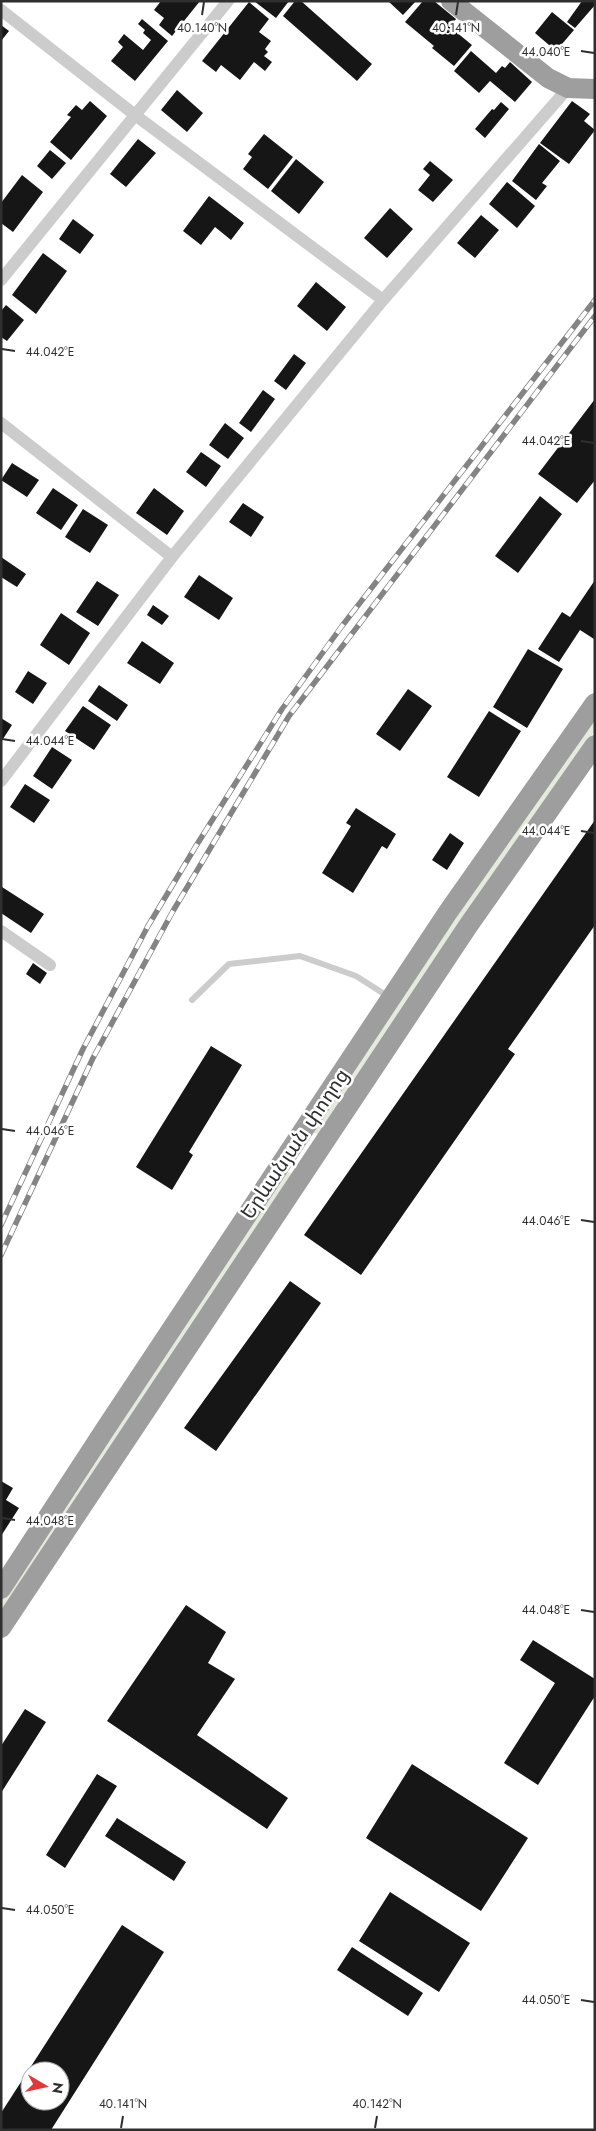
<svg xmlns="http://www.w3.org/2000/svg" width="596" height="2131" viewBox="0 0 596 2131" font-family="Jost,'Noto Sans Armenian',sans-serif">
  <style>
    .green { fill: #e4ebdd }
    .building { fill: #161616; fill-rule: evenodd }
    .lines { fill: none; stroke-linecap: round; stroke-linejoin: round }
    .service { stroke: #ccc; stroke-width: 6 }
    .minor { stroke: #ccc; stroke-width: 12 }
    .trunk { stroke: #9e9e9e; stroke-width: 20 }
    .rail-casing { stroke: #848484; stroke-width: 5.5 }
    .rail { stroke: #fff; stroke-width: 4; stroke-dasharray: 11; stroke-linecap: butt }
    .ticks { fill: none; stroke: #2f2f2f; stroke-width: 2 }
    .labels { text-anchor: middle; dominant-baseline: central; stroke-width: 5; stroke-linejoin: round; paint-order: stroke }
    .street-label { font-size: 20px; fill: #2f2f2f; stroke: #fff }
    .ticks-label { font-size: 12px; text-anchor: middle; fill: #2f2f2f; stroke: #fff; stroke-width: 5; stroke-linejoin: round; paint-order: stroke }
  </style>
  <rect width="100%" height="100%" fill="#fff"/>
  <path class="green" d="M595,716v15l-39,53 -238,351 -7,-4 160,-241z
    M285,1170l9,5 -293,440v-18z"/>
  <path class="building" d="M161,1h39l-28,35 -13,-11 5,-7 -10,-8z
    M254,1h35l-13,17z
    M295,1h6l71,63 -15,17 -74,-65z
    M388,1h28l-13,14z
    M423,1h11l22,18 -6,8 22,18 -18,21 -22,-18 2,-2 -29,-24z
    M582,1h13v4l-20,23 -8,-6z
    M249,2l20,17 -10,13 12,9 -6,8 3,3 -4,4 8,6 -7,9 -11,-9 -14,18 -19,-15 -5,7 -14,-11z
    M552,12l22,18 -18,21 -21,-18z
    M142,19l26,22 -33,40 -24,-20 12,-14 -5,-5 6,-8 19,16 8,-10 -8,-7 2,-3 -7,-6z
    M1,25l8,6 -8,10z
    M471,51l25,22 6,-7 3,2 5,-6 22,20 -17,20 -25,-21 -11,12 -25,-22z
    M177,90l26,23 -16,19 -26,-22z
    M90,101l17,15 -36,44 -21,-18 21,-25 -4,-2 9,-10 6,5z
    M572,101l18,13 -6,7 11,9 -26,34 -29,-21z
    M501,102l8,7 -24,29 -10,-9 17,-20 2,1z
    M264,134l29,23 -25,32 -25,-20 9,-12 -4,-3z
    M138,139l18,14 -30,34 -16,-13z
    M539,144l21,17 -18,22 5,3 -11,14 -24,-19z
    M50,150l16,13 -14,16 -15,-13z
    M296,159l28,23 -25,32 -28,-23z
    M430,161l23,19 -20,22 -15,-12 12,-15 -7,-6z
    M22,175l21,17 -30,40 -12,-9v-20z
    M507,182l28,24 -18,22 -28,-24z
    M209,196l35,27 -13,17 -16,-13 -14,18 -18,-14z
    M390,208l23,21 -26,29 -23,-20z
    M481,215l18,15 -24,28 -18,-15z
    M73,219l21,16 -14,19 -21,-15z
    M43,253l24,18 -31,43 -24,-19z
    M316,282l30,25 -19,24 -30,-25z
    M6,305l18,15 -17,21 -6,-4v-26z
    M294,354l12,9 -20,27 -12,-9z
    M263,390l12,9 -24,33 -12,-9z
    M595,399v81l-18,23 -39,-29z
    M225,423l19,15 -16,21 -19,-14z
    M201,452l20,14 -15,21 -20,-15z
    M12,463l27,17 -12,17 -26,-17z
    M53,488l25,17 -17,25 -25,-17z
    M154,488l30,23 -17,24 -31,-22z
    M540,496l22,18 -44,59 -23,-17z
    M243,503l21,14 -13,20 -22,-15z
    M83,509l25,16 -18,28 -25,-16z
    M1,557l25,17 -9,13 -16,-10z
    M199,575l34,23 -14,22 -35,-23z
    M595,580v57l-1,2 -14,-9 -21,32 -21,-13 24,-37 8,5z
    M97,581l22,14 -21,31 -22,-14z
    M153,605l16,11 -7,9 -15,-10z
    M61,613l29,20 -21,32 -29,-20z
    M142,641l32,22 -14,21 -33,-21z
    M528,649l35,20 -36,59 -34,-21z
    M28,671l19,12 -14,21 -18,-12z
    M99,685l29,20 -11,16 -29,-20z
    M408,689l24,17 -32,45 -24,-17z
    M83,706l28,19 -17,25 -29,-19z
    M489,711l32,20 -42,66 -32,-20z
    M1,718l11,7 -11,17z
    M52,747l20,13 -20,29 -19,-13z
    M25,784l25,16 -16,23 -24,-16z
    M356,808l40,26 -9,15 -5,-3 -29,47 -31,-20 29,-47 -5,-3z
    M595,820v105l-87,124 7,5 -154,221 -57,-40z
    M450,833l14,10 -17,27 -15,-10z
    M2,887l42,27 -13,19 -30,-20z
    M33,963l14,10 -7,11 -14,-10z
    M211,1046l31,19 -53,87 4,3 -21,35 -36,-23z
    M290,1281l31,22 -105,148 -32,-23z
    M1,1481l12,7 -7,12 13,8 -18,28z
    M186,1605l40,27 -18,31 27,16 -38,56 91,63 -21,31 -160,-108z
    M533,1640l62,39v17l-57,89 -34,-22 51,-80 -35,-23z
    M25,1709l21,13 -45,71v-47z
    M412,1764l116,74 -47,73 -115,-73z
    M97,1774l20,12 -52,82 -19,-13z
    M117,1818l69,44 -12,19 -69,-45z
    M390,1892l80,51 -31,49 -80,-51z
    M122,1925l42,27 -113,178h-50v-17zM30,2071h30v30h-30z
    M352,1947l71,46 -15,23 -71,-46z"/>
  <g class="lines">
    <path class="service" d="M192,1000l37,-36 71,-8 56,20 33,21"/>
    <path class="minor" d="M1,10l134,105 248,185
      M1,280l227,-279
      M1,423l171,134
      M1,781l171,-224 211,-257 185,-212
      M1,931l49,34"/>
    <path class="trunk" d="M451,1l97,77 20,10 27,1
      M1,1589l103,-158 344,-519 147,-209
      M1,1628l467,-702 127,-181"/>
    <g class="rail-casing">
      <path id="rail" d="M1,1225l82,-176 65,-123 48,-80 86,-137 60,-83 253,-326
        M1,1255l92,-197 80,-147 116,-195 306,-400"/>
    </g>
    <use href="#rail" class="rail"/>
  </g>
  <path class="ticks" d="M202,15l2,-13M456,15l2,-13M581,51l13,2M2,349l13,2M581,441l13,2M2,739l13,2M581,831l13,2M2,1129l13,2M581,1220l13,2M2,1518l13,2M581,1610l13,2M2,1908l13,2M581,2000l13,2M121,2128l2,-12M375,2128l2,-12"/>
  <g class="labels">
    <g class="street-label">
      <text transform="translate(295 1144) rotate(-56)">Երևանյան փողոց</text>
    </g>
  </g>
  <g class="ticks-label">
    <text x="202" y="32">40.140°N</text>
    <text x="456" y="32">40.141°N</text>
    <text x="546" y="56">44.040°E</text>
    <text x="50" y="356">44.042°E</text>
    <text x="546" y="445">44.042°E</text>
    <text x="50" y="745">44.044°E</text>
    <text x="546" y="835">44.044°E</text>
    <text x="50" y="1135">44.046°E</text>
    <text x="546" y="1225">44.046°E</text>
    <text x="50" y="1525">44.048°E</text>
    <text x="546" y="1614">44.048°E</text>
    <text x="50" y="1914">44.050°E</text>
    <text x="546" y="2004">44.050°E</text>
    <text x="123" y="2108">40.141°N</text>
    <text x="377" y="2108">40.142°N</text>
  </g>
  <rect width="596" height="2131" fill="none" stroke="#2f2f2f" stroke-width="5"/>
  <g transform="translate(45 2086) rotate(99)"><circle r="24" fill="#ffffff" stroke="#acacac"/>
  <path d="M0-4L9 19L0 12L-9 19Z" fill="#df373a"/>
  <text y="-8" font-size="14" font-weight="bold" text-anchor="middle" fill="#2f2f2f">N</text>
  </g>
</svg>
